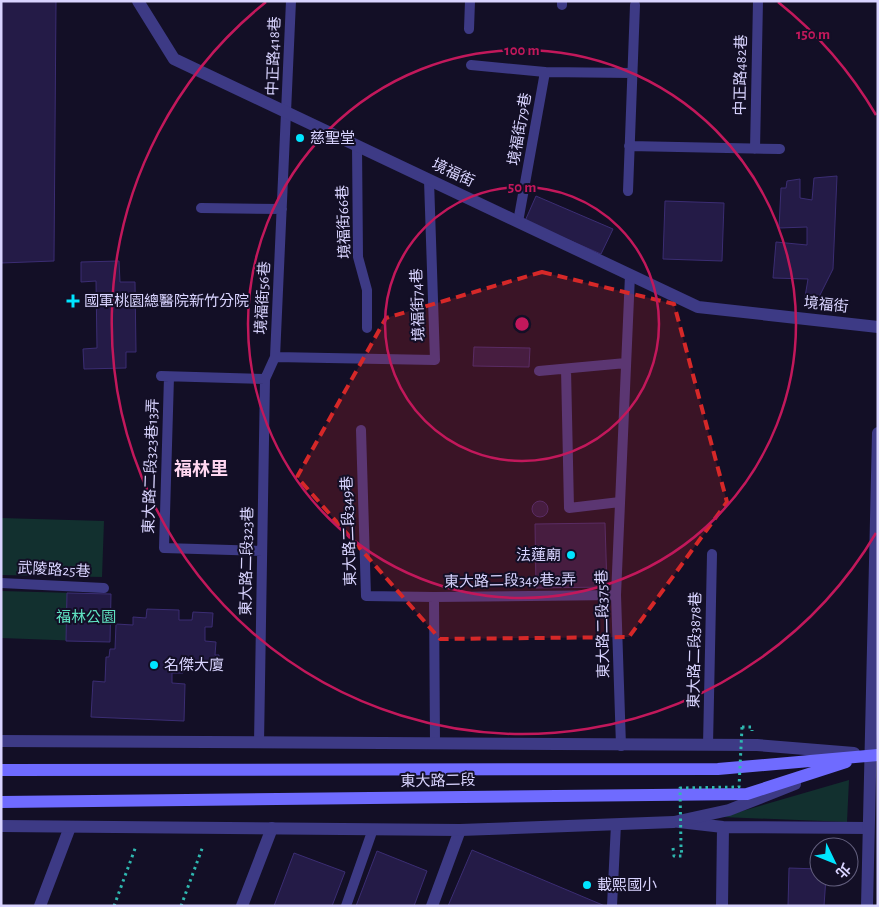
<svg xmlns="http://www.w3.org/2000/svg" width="879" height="907" viewBox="0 0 879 907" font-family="'Alegreya Sans','Noto Sans TC',sans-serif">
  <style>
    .green { fill: #12302f }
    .building { fill: #241b47; stroke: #3b2d73 }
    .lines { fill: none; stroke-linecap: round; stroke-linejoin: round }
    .path { stroke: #2fb8b0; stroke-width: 3; stroke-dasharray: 2.5 4; stroke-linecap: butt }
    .service { stroke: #3d3a85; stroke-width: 10 }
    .minor { stroke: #3d3a85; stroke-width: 12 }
    .tertiary { stroke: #3d3a85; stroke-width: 12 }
    .secondary { stroke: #6f6bff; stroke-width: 12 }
    .path-bridge { stroke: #2fb8b0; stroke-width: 3; stroke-dasharray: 2.5 4; stroke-linecap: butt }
    .marked { fill: #d62828; fill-opacity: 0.2; stroke: #d62828; stroke-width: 4; stroke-dasharray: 10 6; stroke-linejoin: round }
    .ring { fill: none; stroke: #c2185b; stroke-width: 2.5 }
    .poi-dot { fill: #00e5ff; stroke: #130f26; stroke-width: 2 }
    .labels { text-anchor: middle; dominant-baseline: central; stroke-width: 4; stroke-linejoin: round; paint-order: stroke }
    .street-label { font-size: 15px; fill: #d9d4ff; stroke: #130f26 }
    .poi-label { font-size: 15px; fill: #d9d4ff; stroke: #130f26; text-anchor: start }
    .park-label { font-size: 15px; fill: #5fe0c0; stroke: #130f26 }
    .quarter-label { font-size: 18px; font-weight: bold; fill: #ffd6f0; stroke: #130f26 }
    .centre { fill: #c2185b; stroke: #130f26; stroke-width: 2.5 }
    .ring-label { font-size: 15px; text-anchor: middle; font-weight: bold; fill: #c2185b; stroke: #130f26; stroke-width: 4; stroke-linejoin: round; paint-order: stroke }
  </style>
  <rect width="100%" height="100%" fill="#130f26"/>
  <path class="green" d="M1,518l103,3 -2,56 -101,-2z
    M1,591l110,3 -1,48 -109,-4z
    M849,780l-2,42 -125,-5z"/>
  <path class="building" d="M1,1h55l-2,260 -53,2z
    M837,176l-4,93 -15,30 -13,-2 3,-18 -35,-1 3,-36 31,3v-18l-28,1 2,-40h5l1,-7 13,-2v19l12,2 2,-22z
    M536,196l77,33 -12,25 -76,-33z
    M665,201l59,2 -2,58 -59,-2z
    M119,261l1,21h15l1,70h-10v16l-42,1 -1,-20 14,-1 -1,-67 -15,1v-20z
    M474,347l56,1 -1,19 -56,-1z
    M532 509a8 8 0 1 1 16 0a8 8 0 1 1-16 0Z
    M605,523l2,64 -71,1 -1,-64z
    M67,593l44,1 -1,48 -44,-1z
    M147,609l32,1v10h13l1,-8 20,1 -1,14h-7v14l11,1 -1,13h4l-1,8h-14l-1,5 -20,-1v6h-11v10l13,1 -1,37 -93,-4 2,-36 12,1 1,-25h3l1,-8h5l1,-25 17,1v-8l13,1z
    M472,850l133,56h-157z
    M377,851l50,20 -13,35h-58z
    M294,853l51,19 -13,34h-58z
    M789,868l30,1v8h7l-2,29h-36z"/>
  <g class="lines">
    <path class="path" d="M742,727h10v4
      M673,848l1,8h8l-1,-9
      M114,906l22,-60
      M181,906l22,-60"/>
    <path class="service" d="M562,5v-4
      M469,29l1,-28
      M471,65l74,7 87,1
      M357,145l1,112 9,33v38
      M629,146l151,3
      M755,149l3,-148
      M628,191l7,-186
      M201,208l81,1
      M518,222l27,-150
      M275,357l160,3 -6,-180
      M566,369l3,139 51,-6
      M539,371l87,-8
      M161,376l104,3 10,-22 16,-356
      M169,377l-5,171 98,3
      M361,430l5,166 68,1 1,146
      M1,583l103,5
      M434,597l182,-2
      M259,743l6,-364
      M708,745l4,-191
      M621,746l-5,-151 14,-320
      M346,906l27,-77
      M612,906l4,-82"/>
    <path class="minor" d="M138,1l36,58 524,248 180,20
      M679,822l44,5 145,1
      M40,906l30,-79
      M242,906l30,-78
      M432,906l28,-76
      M722,906l1,-79"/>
    <path class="tertiary" d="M1,741l756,4 97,8
      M1,826l459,4 214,-8 55,-12 66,-26
      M867,906l11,-473"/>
    <path class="secondary" d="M1,770l717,-1 160,-14
      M1,802l746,-8 99,-32"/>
    <path class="path-bridge" d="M681,847l-1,-59 59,-1 3,-60"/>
  </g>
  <path class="marked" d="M542,272l132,32 53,198 -98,135 -189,2 -143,-162 89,-159z"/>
  <g class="ring">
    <circle cx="522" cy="324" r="137"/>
    <circle cx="522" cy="324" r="274"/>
    <path d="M876 533A411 411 0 1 1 266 2M778 2A411 411 0 0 1 876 115"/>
  </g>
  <g class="poi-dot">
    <circle cx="300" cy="138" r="5"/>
    <path d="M70.5 293.5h5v5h5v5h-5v5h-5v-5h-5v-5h5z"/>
    <circle cx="571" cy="555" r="5"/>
    <circle cx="154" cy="665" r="5"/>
    <circle cx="587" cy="885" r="5"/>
  </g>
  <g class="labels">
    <g class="street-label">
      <text transform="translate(274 56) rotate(-88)">中正路418巷</text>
      <text transform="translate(741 75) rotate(-89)">中正路482巷</text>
      <text transform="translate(520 129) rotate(-80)">境福街79巷</text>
      <text transform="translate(453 173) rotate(25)">境福街</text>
      <text transform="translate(344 222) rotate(-92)">境福街66巷</text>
      <text transform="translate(263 298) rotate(-87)">境福街56巷</text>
      <text transform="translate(418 305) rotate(-92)">境福街74巷</text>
      <text transform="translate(826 305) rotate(6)">境福街</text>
      <text transform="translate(151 466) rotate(-88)">東大路二段323巷13弄</text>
      <text transform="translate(349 531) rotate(-92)">東大路二段349巷</text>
      <text transform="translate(247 561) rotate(-89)">東大路二段323巷</text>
      <text transform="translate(54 570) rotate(3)">武陵路25巷</text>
      <text transform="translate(510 581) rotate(-1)">東大路二段349巷2弄</text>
      <text transform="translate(603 624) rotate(-91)">東大路二段375巷</text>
      <text transform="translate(695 650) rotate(-89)">東大路二段3878巷</text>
      <text transform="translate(438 781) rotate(-1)">東大路二段</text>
    </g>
    <g class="poi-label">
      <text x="310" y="138">慈聖堂</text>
      <text x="84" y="301">國軍桃園總醫院新竹分院</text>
      <text x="561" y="555" text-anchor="end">法蓮廟</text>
      <text x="164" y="665">名傑大廈</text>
      <text x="597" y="885">載熙國小</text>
    </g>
    <g class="park-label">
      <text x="86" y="617">福林公園</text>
    </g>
    <g class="quarter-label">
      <text x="201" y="470">福林里</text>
    </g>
  </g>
  <circle cx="522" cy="324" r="8" class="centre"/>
  <g class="ring-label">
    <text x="813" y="39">150 m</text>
    <text x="522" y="55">100 m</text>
    <text x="522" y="192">50 m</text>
  </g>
  <rect width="879" height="907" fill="none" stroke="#d9d4ff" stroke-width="5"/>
  <g transform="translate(834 862) rotate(133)"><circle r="24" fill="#130f26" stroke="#625e7d"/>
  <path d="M0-4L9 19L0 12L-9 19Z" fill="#00e5ff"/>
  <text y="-8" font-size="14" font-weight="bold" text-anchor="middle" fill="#d9d4ff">北</text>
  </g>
</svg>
